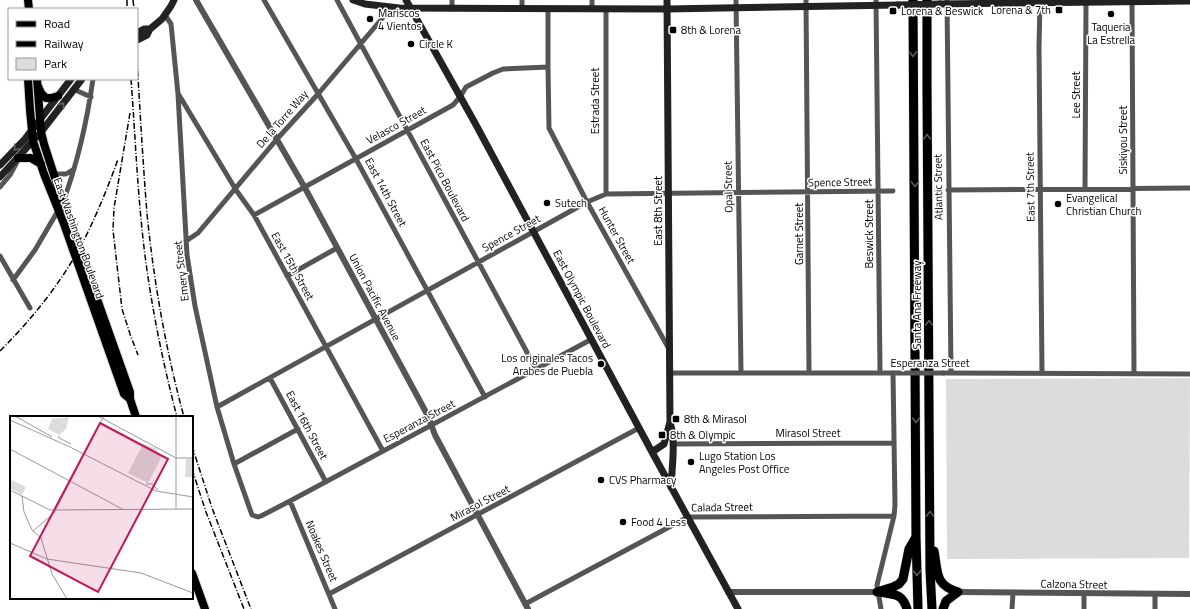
<svg xmlns="http://www.w3.org/2000/svg" width="1190" height="609" viewBox="0 0 1190 609" font-family="'Titillium Web',sans-serif">
  <style>
    .green { fill: #dcdcdc }
    .lines { fill: none; stroke-linecap: round; stroke-linejoin: round }
    .primary-casing { stroke: #dbdbdb; stroke-width: 10 }
    .motorway-casing { stroke: #dbdbdb; stroke-width: 10 }
    .minor { stroke: #555; stroke-width: 5 }
    .tertiary { stroke: #555; stroke-width: 6 }
    .secondary { stroke: #222; stroke-width: 7 }
    .primary { stroke: #000; stroke-width: 8 }
    .motorway { stroke: #000; stroke-width: 9 }
    .rail { stroke: #000; stroke-width: 1.5; stroke-dasharray: 6 2 1 2; stroke-linecap: butt }
    .minor-bridge { stroke: #555; stroke-width: 5 }
    .secondary-bridge { stroke: #222; stroke-width: 7 }
    .oneway { stroke: #595959 }
    .oneway2 { stroke: #646464 }
    .poi-dot { fill: #000; stroke: #fff; stroke-width: 1.5 }
    .labels { text-anchor: middle; dominant-baseline: central; stroke-width: 3; stroke-linejoin: round; paint-order: stroke }
    .poi-label { font-size: 11px; fill: #000; stroke: #fff; text-anchor: start }
    .street-label { font-size: 11px; fill: #000; stroke: #fff }
    .inset-road { fill: none; stroke: #999; stroke-width: 1 }
    .view { fill: #c2185b; fill-opacity: 0.15; stroke: #c2185b; stroke-width: 2 }
    .inset-edge { fill: none; stroke: #000; stroke-width: 2 }
  </style>
  <rect width="100%" height="100%" fill="#fff"/>
  <path class="green" d="M1190,378l-1,180 -242,1 -1,-180z"/>
  <g class="lines">
    <g class="primary-casing">
      <path id="primary" d="M28,0l1,9
        M28,79l2,31 3,31 11,33 20,50 60,170 6,5
        M37,79l4,53 3,12 19,59 67,189v7l6,18
        M38,86l3,7 5,5h5l7,-2
        M18,158h13l10,6
        M192,573l13,36"/>
    </g>
    <g class="motorway-casing">
      <path id="motorway" d="M913,0l3,537 2,72
        M927,0v85l3,485 2,39
        M934,551c4,20 0,34 24,41
        M877,592l16,-5 6,-3 4,-5 6,-30 7,-12
        M880,592c15,3 22,1 27,17
        M943,609l3,-8 12,-9"/>
    </g>
    <path class="minor" d="M264,0l92,159 129,238
      M337,0l199,369
      M736,0l5,373
      M806,0l3,373
      M876,0l4,372
      M947,0l4,373
      M1040,1l-1,46 3,326
      M1132,2l2,372
      M452,9v-9
      M522,9v-9
      M548,9v58l1,61 38,74 82,147
      M592,9v-9
      M165,15l6,9 7,70 9,161 8,51 22,101 17,57 18,51 6,2 3,-1 29,-15 302,-162
      M73,89l18,8
      M179,95l57,95 18,25 129,236
      M53,174h13l8,-5
      M0,187l10,-12 7,-13
      M1085,188l1,-185
      M948,190l242,-2
      M606,194v-185
      M63,202c15,-40 24,-81 30,-123
      M254,215l199,-110 7,-8 6,-10 27,-14 10,-4 45,-2
      M186,241l12,-8 79,-94 41,-45 73,-86
      M0,256l30,52
      M287,276l50,-28
      M13,280l22,-30 24,-41
      M670,373h223l2,132 -1,11 -17,69 4,24
      M943,373l247,1
      M270,378l56,104
      M217,407l370,-205 19,-8 287,-3
      M673,444l221,-1
      M234,464l64,-35
      M290,501l45,108
      M329,594l310,-166
      M1155,594v15
      M525,604l163,-87 206,-1
      M1012,609l1,-16
      M1084,609v-15"/>
    <path class="tertiary" d="M196,0l109,188 123,228 7,19 93,174
      M728,592h149
      M958,592l232,2"/>
    <path class="secondary" d="M353,0l12,4 34,4 268,1 231,-4
      M406,0l69,123 177,329 86,157
      M940,4l250,-3
      M137,33l7,-4h6
      M137,40l10,-5 3,-6 12,-10 9,-13 3,-6
      M0,165l25,-26 46,-60
      M0,177l41,-45 41,-53
      M670,422c6,20 2,44 1,65
      M652,452l12,-8 6,-22 -3,-422"/>
    <use href="#primary" class="primary"/>
    <use href="#motorway" class="motorway"/>
    <path class="rail" d="M127,0v9
      M133,0l1,9
      M137,60c3,51 6,103 10,154 7,69 19,137 37,203
      M131,79c5,66 7,132 17,198 7,47 17,94 29,140
      M130,113l-16,95 -1,22 9,79 8,25 8,21
      M0,351c39,-39 72,-82 94,-132 9,-20 17,-40 24,-60
      M192,446l20,62 39,101
      M192,469l14,43 38,97"/>
    <path class="minor-bridge" d="M893,373h50"/>
    <path class="secondary-bridge" d="M898,5l42,-1"/>
  </g>
  <defs><path id="oneway-chevron" d="M-2-3.5L2.5 0L-2 3.5" fill="none" stroke-width="1.6" stroke-linecap="round" stroke-linejoin="round"/></defs>
  <g class="oneway">
    <use href="#oneway-chevron" transform="translate(913 54) rotate(89)"/>
    <use href="#oneway-chevron" transform="translate(927 137) rotate(-90)"/>
    <use href="#oneway-chevron" transform="translate(915 184) rotate(90)"/>
    <use href="#oneway-chevron" transform="translate(929 323) rotate(-90)"/>
    <use href="#oneway-chevron" transform="translate(916 420) rotate(90)"/>
    <use href="#oneway-chevron" transform="translate(930 514) rotate(-90)"/>
    <use href="#oneway-chevron" transform="translate(917 573) rotate(88)"/>
  </g>
  <g class="oneway2">
    <use href="#oneway-chevron" transform="translate(62 105) rotate(-52)"/>
    <use href="#oneway-chevron" transform="translate(16 148) rotate(133)"/>
  </g>
  <g class="poi-dot">
    <rect x="1055" y="6" width="8" height="8" rx="2"/>
    <rect x="889" y="7" width="8" height="8" rx="2"/>
    <circle cx="1111" cy="14" r="4"/>
    <circle cx="370" cy="19" r="4"/>
    <rect x="669" y="26" width="8" height="8" rx="2"/>
    <circle cx="411" cy="44" r="4"/>
    <circle cx="547" cy="203" r="4"/>
    <circle cx="1058" cy="204" r="4"/>
    <circle cx="601" cy="364" r="4"/>
    <rect x="672" y="415" width="8" height="8" rx="2"/>
    <rect x="658" y="431" width="8" height="8" rx="2"/>
    <circle cx="691" cy="462" r="4"/>
    <circle cx="601" cy="480" r="4"/>
    <circle cx="623" cy="522" r="4"/>
  </g>
  <g class="labels">
    <g class="poi-label">
      <text x="1051" y="10" text-anchor="end">Lorena &amp; 7th</text>
      <text x="901" y="11">Lorena &amp; Beswick</text>
      <text x="378" y="13">Mariscos<tspan x="378" dy="13">4 Vientos</tspan></text>
      <text x="1111" y="27" text-anchor="middle">Taqueria<tspan x="1111" dy="13">La Estrella</tspan></text>
      <text x="681" y="30">8th &amp; Lorena</text>
      <text x="419" y="44">Circle K</text>
      <text x="1066" y="198">Evangelical<tspan x="1066" dy="13">Christian Church</tspan></text>
      <text x="555" y="203">Sutech</text>
      <text x="593" y="358" text-anchor="end">Los originales Tacos<tspan x="593" dy="13">Arabes de Puebla</tspan></text>
      <text x="684" y="419">8th &amp; Mirasol</text>
      <text x="670" y="435">8th &amp; Olympic</text>
      <text x="699" y="456">Lugo Station Los<tspan x="699" dy="13">Angeles Post Office</tspan></text>
      <text x="609" y="480">CVS Pharmacy</text>
      <text x="631" y="522">Food 4 Less</text>
    </g>
    <g class="street-label">
      <text transform="translate(1076 95) rotate(-90)">Lee Street</text>
      <text transform="translate(595 101) rotate(-90)">Estrada Street</text>
      <text transform="translate(282 119) rotate(-49)">De la Torre Way</text>
      <text transform="translate(396 125) rotate(-29)">Velasco Street</text>
      <text transform="translate(1123 140) rotate(-90)">Siskiyou Street</text>
      <text transform="translate(445 180) rotate(62)">East Pico Boulevard</text>
      <text transform="translate(840 182) rotate(-1)">Spence Street</text>
      <text transform="translate(728 187) rotate(-91)">Opal Street</text>
      <text transform="translate(938 187) rotate(-91)">Atlantic Street</text>
      <text transform="translate(1030 187) rotate(-91)">East 7th Street</text>
      <text transform="translate(386 192) rotate(62)">East 14th Street</text>
      <text transform="translate(658 211) rotate(-90)">East 8th Street</text>
      <text transform="translate(511 233) rotate(-29)">Spence Street</text>
      <text transform="translate(799 234) rotate(-90)">Garnet Street</text>
      <text transform="translate(869 234) rotate(-90)">Beswick Street</text>
      <text transform="translate(617 235) rotate(61)">Hunter Street</text>
      <text transform="translate(79 238) rotate(70)">East Washington Boulevard</text>
      <text transform="translate(293 266) rotate(61)">East 15th Street</text>
      <text transform="translate(181 271) rotate(-97)">Emery Street</text>
      <text transform="translate(375 297) rotate(62)">Union Pacific Avenue</text>
      <text transform="translate(582 299) rotate(62)">East Olympic Boulevard</text>
      <text transform="translate(917 305) rotate(-90)">Santa Ana Freeway</text>
      <text x="930" y="363">Esperanza Street</text>
      <text transform="translate(419 421) rotate(-28)">Esperanza Street</text>
      <text transform="translate(307 425) rotate(62)">East 16th Street</text>
      <text x="808" y="433">Mirasol Street</text>
      <text transform="translate(480 503) rotate(-28)">Mirasol Street</text>
      <text transform="translate(722 507) rotate(-1)">Calada Street</text>
      <text transform="translate(322 551) rotate(67)">Noakes Street</text>
      <text transform="translate(1074 584) rotate(1)">Calzona Street</text>
    </g>
  </g>
  <g transform="translate(10 416)">
    <rect width="183" height="183" fill="#fff"/>
    <path d="M59,1l-3,12 -7,6 -11,-6 4,-10zM133,28l15,5 -2,4 6,3 -14,27 -20,-10zM176,43h7v18h-8zM2,64l14,7 -4,8 -12,-7z" fill="#dcdcdc"/>
    <path class="inset-road" d="M5,0l37,21M88,0l78,42h17M166,0v93M0,4l60,27 86,44 37,6M49,20v2l12,6M0,33l114,61M136,68h6l6,6M0,74l40,20 143,-1M12,80l2,16 8,18 9,8 11,36 15,25M23,115l21,-18 50,-97M0,127l37,16 94,14 52,20"/>
    <path class="view" d="M90,7l68,36 -70,133 -68,-36z"/>
    <rect width="183" height="183" class="inset-edge"/>
  </g>
  <rect x="8" y="8" width="130" height="72" fill="#ffffff" stroke="#999999"/>
  <rect x="16" y="21" width="20" height="6" fill="#000000" stroke="#999999"/>
  <text x="44" y="28" font-size="12" fill="#000000">Road</text>
  <rect x="16" y="41" width="20" height="6" fill="#000000" stroke="#999999"/>
  <text x="44" y="48" font-size="12" fill="#000000">Railway</text>
  <rect x="16" y="58" width="20" height="12" fill="#dcdcdc" stroke="#999999"/>
  <text x="44" y="68" font-size="12" fill="#000000">Park</text>
</svg>
